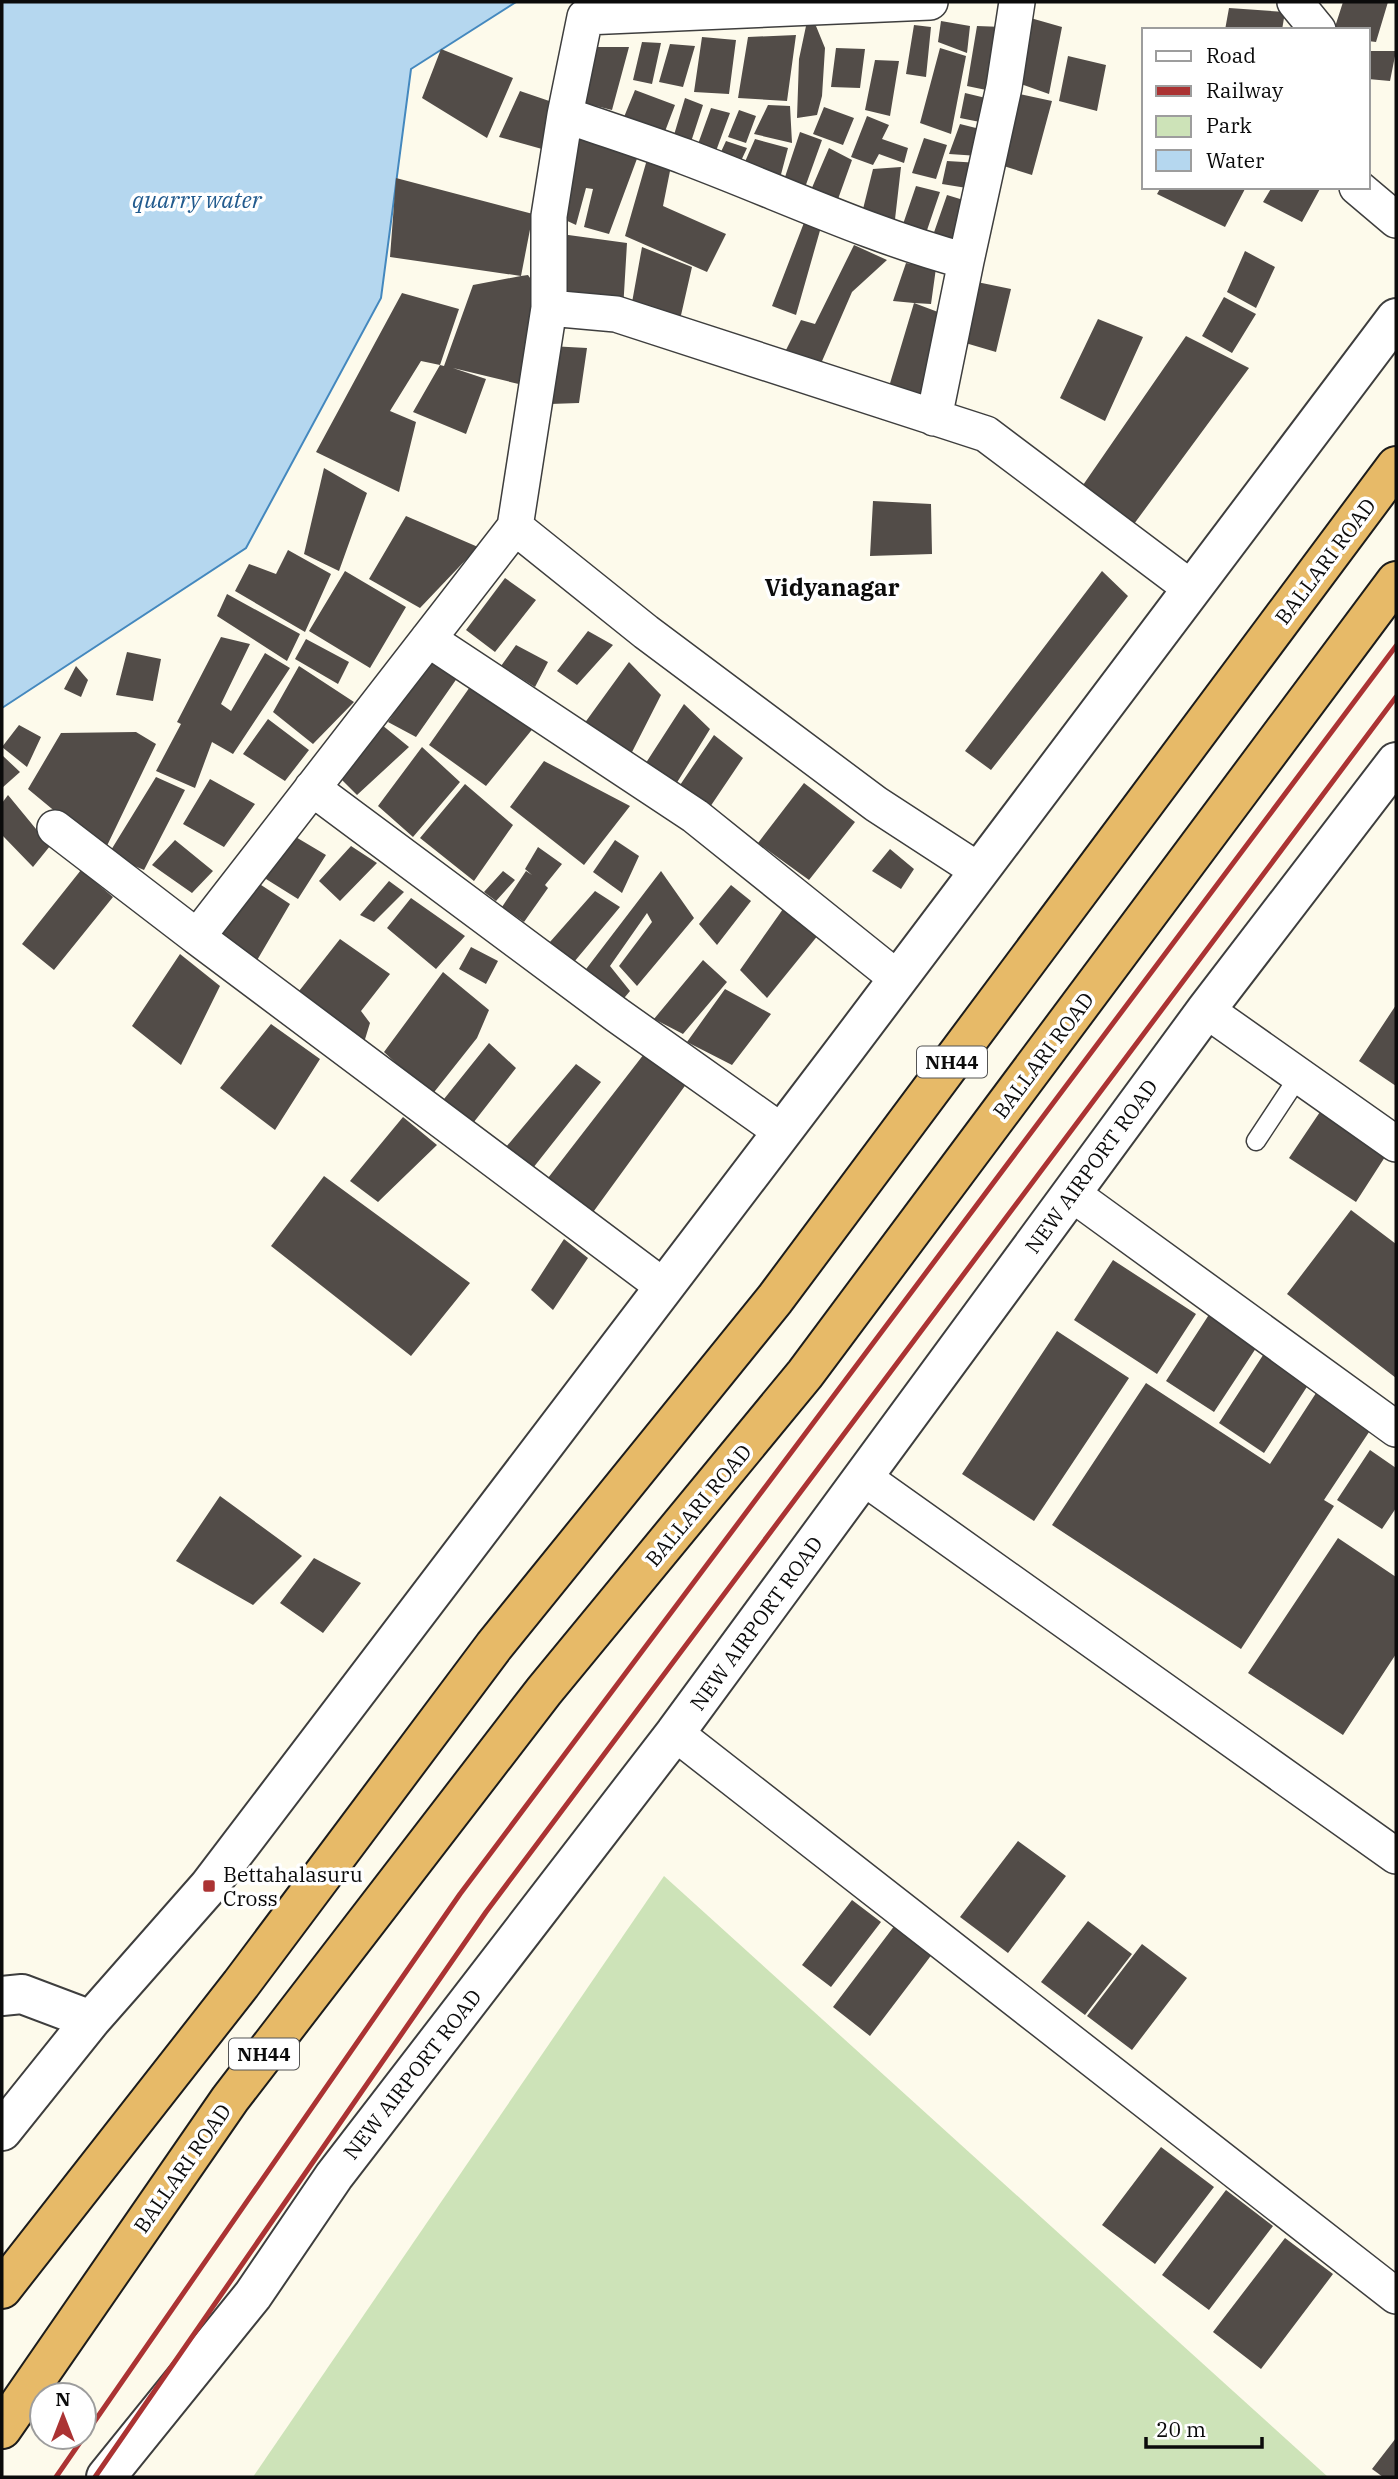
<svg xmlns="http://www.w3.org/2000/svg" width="1398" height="2479" viewBox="0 0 1398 2479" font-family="'IBM Plex Serif',serif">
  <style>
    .green { fill: #cde3b8 }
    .water { fill: #b5d7ef; stroke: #4488be; stroke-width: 2 }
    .building { fill: #524c48 }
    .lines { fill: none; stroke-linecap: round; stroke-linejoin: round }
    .service-casing { stroke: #3e3e3e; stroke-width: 21 }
    .minor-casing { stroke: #3e3e3e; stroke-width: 38 }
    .tertiary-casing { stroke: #3e3e3e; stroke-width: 42 }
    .trunk-casing { stroke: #1c1c1c; stroke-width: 42 }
    .service { stroke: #fff; stroke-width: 18 }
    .minor { stroke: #fff; stroke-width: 35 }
    .tertiary { stroke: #fff; stroke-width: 38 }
    .trunk { stroke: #e7ba68; stroke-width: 38 }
    .rail { stroke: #ab3333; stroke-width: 5 }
    .poi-dot { fill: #ab3333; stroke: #fff; stroke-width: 2.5 }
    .labels { text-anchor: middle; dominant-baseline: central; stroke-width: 7; stroke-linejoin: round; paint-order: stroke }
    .shield { fill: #fff; stroke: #545454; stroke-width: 2 }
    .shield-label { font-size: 19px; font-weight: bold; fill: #0b0b0b }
    .street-label { font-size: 21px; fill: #0b0b0b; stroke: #fff }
    .poi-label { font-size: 21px; fill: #0b0b0b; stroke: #fff; text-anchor: start }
    .water-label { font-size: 23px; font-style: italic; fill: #225b8e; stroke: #fff }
    .quarter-label { font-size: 24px; font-weight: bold; fill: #0b0b0b; stroke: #fff }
  </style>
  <rect width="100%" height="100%" fill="#fdfaeb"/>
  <path class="green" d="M664,1876l664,601h-1075z"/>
  <path class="water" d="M2,2h514l-105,67 -30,229 -135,250 -244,160z"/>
  <path class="building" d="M1343,2h45l-12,40 -8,-1v-11h-34z
    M1229,8l56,4 -3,18h-57z
    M1027,17l35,10 -13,67 -31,-11z
    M941,21l29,5 -3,27 -29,-11z
    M914,25l17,2 -5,50 -20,-3z
    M806,26h10l9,22 -3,48 -5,19 -20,3 2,-59z
    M977,26l26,1 -12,64 -24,-5z
    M796,35l-9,66 -49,-3 10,-61z
    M702,37l34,3 -7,54 -35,-2z
    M642,42l19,1 -9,41 -19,-4z
    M670,44l25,2 -12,41 -24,-5z
    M596,47h33l-17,63 -28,-7z
    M836,48l29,1 -5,39 -29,-1z
    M940,48l26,8 -15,78 -31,-11z
    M441,49l72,29 -26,60 -65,-40z
    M1368,51h28l-6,30 -22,-2z
    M1068,56l38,9 -9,46 -38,-10z
    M875,60l24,1 -9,55 -25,-6z
    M635,90l40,15 -11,29 -40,-17z
    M520,91l41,14 -19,44 -43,-12z
    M1010,92l42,9 -20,74 -38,-12z
    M965,93l25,6 -5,24 -25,-5z
    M685,98l18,7 -12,37 -17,-7z
    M768,105l22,1 2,37 -38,-9z
    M824,107l30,11 -11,27 -30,-11z
    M711,108l19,5 -14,38 -18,-7z
    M739,110l17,6 -10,27 -18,-6z
    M867,116l22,9 -7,14 26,9 -4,15 -25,-9 -6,11 -22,-8z
    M960,124l24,6 -5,26 -30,-2z
    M581,132l57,24 -29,78 -25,-7 9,-38 -7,-1 -10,37 -15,-7z
    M800,132l22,8 -19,53 -21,-7z
    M924,138l23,7 -11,34 -24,-6z
    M755,139l33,9 -9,34 -35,-18z
    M726,141l21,7 -7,15 -20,-9z
    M829,148l23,12 -19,53 -25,-16z
    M648,156l24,5 -9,45 63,28 -19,38 -82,-36z
    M947,161l33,2 -7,26 -31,-5z
    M901,167l-7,61 -32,-15 11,-44z
    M396,178l137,36 -12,62 7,-1 16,23 -17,88 -74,-18 33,11 -20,55 -53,-22 27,-47 4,1 29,-81 48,-9 -131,-19z
    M916,186l24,6 -16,47 -24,-6z
    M1161,187h85l-21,40 -68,-33z
    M1272,187h49l-19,35 -39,-20z
    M947,195l23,7 -11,50 -28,-11z
    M805,220l16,7 -25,88 -24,-9z
    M561,234l66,9 -4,67 -61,-5z
    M854,245l33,15 -35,32 -36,83 -35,-15 20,-40 14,4z
    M642,247l50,20 -13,57 -48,-16z
    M1245,251l30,16 -19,41 -29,-16z
    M906,263l30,5 -5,36 -17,-1 32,12 -20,83 -38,-8 26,-87 -21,-2z
    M977,282l34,7 -15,63 -34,-10z
    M402,293l57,16 -19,56 -19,-4 -31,50 26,11 -17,70 -83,-40z
    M1224,297l32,17 -24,39 -30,-17z
    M1098,319l45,18 -38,84 -45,-23z
    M1186,336l63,32 -115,156 -53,-36z
    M550,346l37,2 -8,55 -29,1z
    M324,468l43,25 -28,78 -35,-17z
    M873,501l58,3 1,50 -62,2z
    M406,516l72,31 -58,61 -51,-29z
    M288,550l43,24 -26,58 -70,-41 14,-27 27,10z
    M345,571l61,36 -36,61 -61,-37z
    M1102,571l26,25 -137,174 -26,-19z
    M505,578l31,22 -41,52 -29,-22z
    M227,594l73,40 -13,27 -70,-45z
    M588,631l25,14 -36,40 -20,-14z
    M221,637l29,7 -29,60 10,7 34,-58 25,15 -57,86 -21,-12 -17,46 -39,-17 25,-47 -4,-2z
    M306,639l43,23 -11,22 -43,-25z
    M516,645l32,17 -13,25 -34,-21z
    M127,652l34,7 -8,42 -37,-6z
    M431,658l29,16 -44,63 -28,-15z
    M629,662l32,33 -30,59 -47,-30z
    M76,666l12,14 -7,17 -17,-8z
    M299,666l55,36 -41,42 -40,-32z
    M472,684l63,42 -49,60 -57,-41z
    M684,704l26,25 -37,60 -31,-20z
    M268,719l41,31 -24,31 -42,-27z
    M19,725l22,12 -14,30 -25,-20z
    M382,725l27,22 -52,48 -21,-21z
    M136,732l20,12 -52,108 -76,-63 33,-56z
    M714,735l29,23 -33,49 -34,-16z
    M422,747l38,35 -47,55 -35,-31z
    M2,755l18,17 -18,16z
    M544,761l86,45 -46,59 -74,-58z
    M156,777l29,13 -41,80 -36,-15z
    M210,779l45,25 -31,43 -41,-23z
    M804,783l51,39 -46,58 -51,-37z
    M465,784l48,41 -39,56 -54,-43z
    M8,795l42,51 -17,21 -31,-32v-32z
    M289,833l37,22 -28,44 -40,-25z
    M175,840l38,31 -21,22 -40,-28z
    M615,840l24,16 -17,37 -29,-21z
    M351,846l26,17 -37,38 -21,-20z
    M538,847l24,17 -17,21 3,3 -24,34 -22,-15 24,-36 6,4 -7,-6z
    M890,849l24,20 -13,20 -29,-18z
    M81,870l32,27 -59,73 -32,-26z
    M503,871l12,9 -19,21 -12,-9z
    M661,871l33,47 -57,68 -18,-20 33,-44 -5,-9 -37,53 20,25 -10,12 -40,-26z
    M255,881l35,23 -34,58 -37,-29z
    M389,881l15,11 -30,30 -14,-7z
    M731,885l20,16 -34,44 -18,-21z
    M595,891l25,16 -51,61 -27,-17z
    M411,898l54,38 -29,33 -49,-41z
    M783,909l36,25 -52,64 -27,-28z
    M340,939l50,35 -29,37 9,12 -8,26 -70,-49z
    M471,947l27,14 -12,23 -27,-15z
    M180,954l40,32 -39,79 -49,-39z
    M703,960l24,22 -44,52 -29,-15z
    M443,972l46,38 -12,28 -46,58 -47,-44z
    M725,989l46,25 -39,51 -45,-23z
    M1396,1005v81l-37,-25z
    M271,1024l49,35 -45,71 -55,-42z
    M489,1043l27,25 -46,59 -30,-23z
    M644,1054l43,29 -96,132 -43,-37z
    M576,1064l25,18 -68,86 -27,-21z
    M1326,1103l66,43 -36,56 -67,-44z
    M403,1117l34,28 -59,57 -28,-21z
    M324,1176l146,107 -59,73 -140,-110z
    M1351,1210l45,34v134l-109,-84z
    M564,1239l24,19 -35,52 -22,-20z
    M1113,1260l83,54 -39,60 -83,-54z
    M1212,1310l48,32 -46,70 -48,-31z
    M1057,1331l72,47 -95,143 -72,-47z
    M1267,1349l45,30 -48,74 -45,-30z
    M1146,1383l124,81 48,-74 55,36 -49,74 10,6 -93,143 -189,-124z
    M1370,1450l26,18v40l-14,21 -45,-29z
    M220,1496l82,60 -49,49 -77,-44z
    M1338,1538l58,39v77l-53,81 -95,-62z
    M314,1558l47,25 -38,50 -43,-30z
    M1018,1841l48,35 -58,77 -48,-36z
    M852,1900l29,22 -50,65 -29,-22z
    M1088,1921l44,33 -47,61 -44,-33z
    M895,1925l38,28 -63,83 -37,-29z
    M1142,1944l45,34 -55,72 -45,-34z
    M1161,2147l53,40 -59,77 -53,-39z
    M1226,2190l47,36 -64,84 -47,-35z
    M1285,2238l48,36 -72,95 -48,-37z
    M1396,2438v39h-13l-11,-8z"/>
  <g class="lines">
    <g class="service-casing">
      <path id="service" d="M1256,1141l43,-65"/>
    </g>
    <g class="minor-casing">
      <path id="minor" d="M1295,2l23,28
        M565,115c40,14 81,27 121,42 93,35 183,78 280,104l-32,157
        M1357,187l39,33
        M966,261l38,-174 13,-85
        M549,308v-92l16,-101 20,-98 345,-15
        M515,527l131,105 230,172 103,67
        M428,639l267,177 203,163
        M312,788l305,227 165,117
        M55,828l142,109
        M1206,1010l190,134
        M1071,1193l325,236
        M664,1287l-467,-350 318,-410 34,-219 67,6 370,120 206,155
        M863,1477l533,379
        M675,1733l721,563"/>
    </g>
    <g class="tertiary-casing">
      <path id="tertiary" d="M2,1996l20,-2 69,26
        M2,2131l89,-111 118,-134 634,-834 553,-734
        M106,2477l147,-182 81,-119 341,-443 531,-723 190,-248"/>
    </g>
    <g class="trunk-casing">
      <path id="trunk" d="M2,2289l239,-305 253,-338 281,-347 621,-833
        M2,2429l228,-330 314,-408 261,-317 591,-793"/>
    </g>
    <use href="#service" class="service"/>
    <use href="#minor" class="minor"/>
    <use href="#tertiary" class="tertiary"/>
    <use href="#trunk" class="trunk"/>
    <path class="rail" d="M56,2477l404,-583 936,-1248
      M95,2477l391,-565 910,-1215"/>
  </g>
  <rect class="poi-dot" x="202" y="1879" width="14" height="14" rx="3.5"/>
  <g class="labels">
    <g class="shield">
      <rect x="917" y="1046.5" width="70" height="31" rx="5"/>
      <rect x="229" y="2038.5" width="70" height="31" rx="5"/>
    </g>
    <g class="shield-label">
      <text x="952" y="1062">NH44</text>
      <text x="264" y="2054">NH44</text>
    </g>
    <g class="street-label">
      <text transform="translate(1325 561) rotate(-53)">BALLARI ROAD</text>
      <text transform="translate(1043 1055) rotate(-53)">BALLARI ROAD</text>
      <text transform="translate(1091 1166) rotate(-54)">NEW AIRPORT ROAD</text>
      <text transform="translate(698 1505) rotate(-50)">BALLARI ROAD</text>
      <text transform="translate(756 1623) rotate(-54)">NEW AIRPORT ROAD</text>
      <text transform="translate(412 2074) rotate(-52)">NEW AIRPORT ROAD</text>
      <text transform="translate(182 2168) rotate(-55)">BALLARI ROAD</text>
    </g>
    <g class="poi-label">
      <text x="223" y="1874">Bettahalasuru<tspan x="223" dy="24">Cross</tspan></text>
    </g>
    <g class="water-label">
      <text x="197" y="199">quarry water</text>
    </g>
    <g class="quarter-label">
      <text x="832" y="587">Vidyanagar</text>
    </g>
  </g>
  <rect width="1398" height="2479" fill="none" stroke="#0b0b0b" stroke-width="7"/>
  <rect x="1142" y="28" width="228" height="161" fill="#ffffff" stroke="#9d9d9d" stroke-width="2"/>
  <rect x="1156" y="51" width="35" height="10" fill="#ffffff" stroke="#9d9d9d" stroke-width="2"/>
  <text x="1206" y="63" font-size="21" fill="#0b0b0b">Road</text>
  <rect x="1156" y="86" width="35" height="10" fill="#ab3333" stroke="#9d9d9d" stroke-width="2"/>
  <text x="1206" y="98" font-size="21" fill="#0b0b0b">Railway</text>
  <rect x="1156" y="116" width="35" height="21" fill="#cde3b8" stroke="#9d9d9d" stroke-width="2"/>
  <text x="1206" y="133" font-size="21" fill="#0b0b0b">Park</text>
  <rect x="1156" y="150" width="35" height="21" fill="#b5d7ef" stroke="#9d9d9d" stroke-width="2"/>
  <text x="1206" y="168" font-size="21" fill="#0b0b0b">Water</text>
  <g transform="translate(63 2416)"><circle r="33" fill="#ffffff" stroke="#9d9d9d" stroke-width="2"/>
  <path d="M0-5L12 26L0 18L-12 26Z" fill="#ab3333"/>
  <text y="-10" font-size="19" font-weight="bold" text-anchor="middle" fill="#0b0b0b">N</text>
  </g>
  <path d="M1146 2437v10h116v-10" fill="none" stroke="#0b0b0b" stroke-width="3.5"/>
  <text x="1156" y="2437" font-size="21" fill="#0b0b0b" stroke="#ffffff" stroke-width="5" paint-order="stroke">20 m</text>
</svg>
